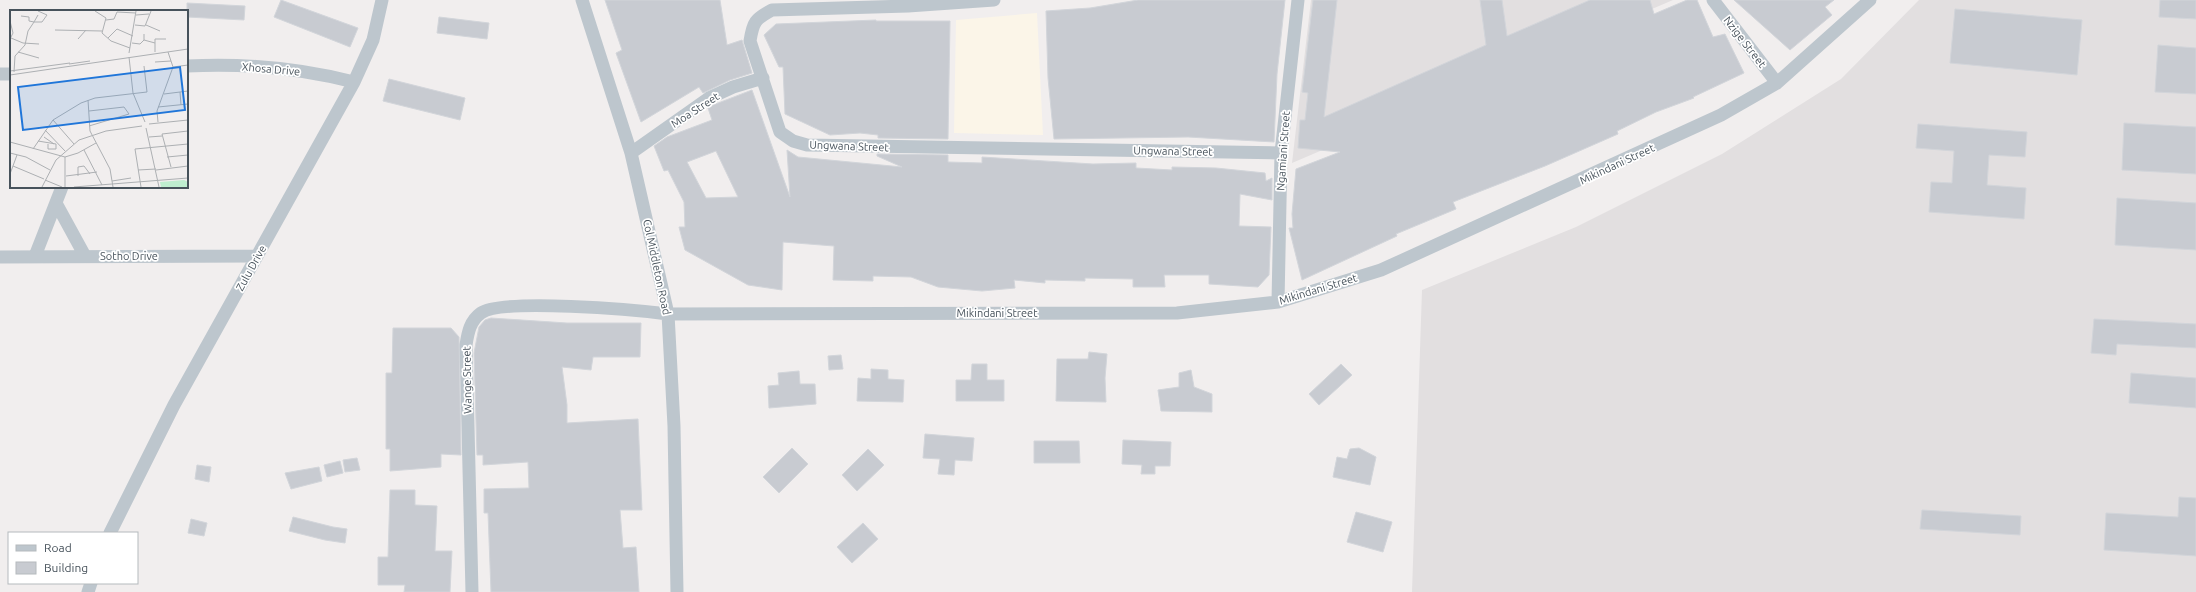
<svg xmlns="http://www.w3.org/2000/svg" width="2196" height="592" viewBox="0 0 2196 592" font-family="Ubuntu,sans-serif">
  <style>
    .commercial { fill: #fbf5e8 }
    .education { fill: #e2dfe0 }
    .building { fill: #c8cbd1; stroke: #d2d5da; fill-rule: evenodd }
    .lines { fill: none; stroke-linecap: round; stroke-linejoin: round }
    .minor { stroke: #bdc6cd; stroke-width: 13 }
    .labels { text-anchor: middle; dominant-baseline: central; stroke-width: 3.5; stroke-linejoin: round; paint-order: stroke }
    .street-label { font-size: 11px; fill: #47525b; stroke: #fff }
    .inset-road { fill: none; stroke: #adb0b3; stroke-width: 1 }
    .view { fill: #2076d9; fill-opacity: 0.15; stroke: #2076d9; stroke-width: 2 }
    .inset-edge { fill: none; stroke: #47525b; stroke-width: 2 }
  </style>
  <rect width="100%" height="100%" fill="#f1eeee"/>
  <path class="commercial" d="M1037,13l6,122 -89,-2 2,-113z"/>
  <path class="education" d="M1311,0h362l-381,163z
    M1919,0h277v592h-784l10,-302 154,-63 146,-73 119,-75z"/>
  <path class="building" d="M281,0l77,28 -8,19 -76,-30z
    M605,0h115l7,45 15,-5 10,33 -22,7 -27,13 -4,-6 -58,35 -25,-69 6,-3z
    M1138,0h147l-8,74 -3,68 -86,-5 -134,2 -6,-61 -2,-67 44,-3z
    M1313,0h24l-13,117 162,-72 -6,-45h22l5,36 83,-36h60l4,14 33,-14h10l16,37 12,-3 19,39 -51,24 1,1 -38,14 -39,19 1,3 -73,32 -92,36 3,7 -60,25 1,2 -95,44 -13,-52h4l-1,-14 4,-45 44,-17 -42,-4 2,-28h5l3,-27 -6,-1z
    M1734,0h100l-9,7 7,8 -42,35z
    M2160,0h36v19l-37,-2z
    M187,3l58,3 -1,14 -57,-3z
    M1955,9l127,11 -5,55 -127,-12z
    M439,17l50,6 -2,16 -50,-6z
    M876,20v1h74l-2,118 -70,-1v-3l-18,-2 -30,2 -45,-21 -2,-47h-4l-15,-32 12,-11z
    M2158,45l38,3v46l-41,-2z
    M389,79l76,19 -5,22 -77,-19z
    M752,90l38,107 -3,-47 11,7 104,10 -25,-11v-2l71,1v7l34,1v-6l111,7 43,-1v5l36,2v-3l44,1 49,5 1,8 6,-3v22l-32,-6 -1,32 32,1 -2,48 -11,12 -49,-3v-9h-45l1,12h-32v-8l-48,-1v3l-40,-1v3l-31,-3 1,8 -33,3 -44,-4 -27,-10 -38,-1v5l-40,-1 1,-34 -51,-4 -1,48 -34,-5 -63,-35 -6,-23h6l-1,-25 -16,-32 -4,1 -10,-25 13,-9 45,-17 -4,-12 5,-3zM716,151l22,46 -32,1 -19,-36z
    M2124,123l72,4v47l-74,-4z
    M1918,124l109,8 -2,25 -36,-2 -2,30 39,3 -2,31 -95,-7 2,-30 21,1 2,-32 -38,-3z
    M2117,198l79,5v47l-81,-5z
    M491,318l76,5h74l-1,34h-47l-2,13 -29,-3 5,38v18l71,-4 4,91h-22l3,38 13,-1 3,45h-148l-3,-79h-4v-24l45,-1 -1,-26 -45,3v-10h-6l-3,-102 5,-26 6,-7z
    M2094,319l102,5v24l-79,-4 -1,11 -25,-2z
    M393,328h58l8,9 2,118 -20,-1v13l-51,4v-22h-4v-76h6z
    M1089,352l18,2 -2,24 1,24 -50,-1 1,-42h31z
    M841,355l2,14 -14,1 -1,-14z
    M972,364h15v16h17v21h-48v-21h15z
    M1341,364l11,11 -33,30 -10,-11z
    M871,369l17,1v9l16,1 -1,22 -46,-1 1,-23 13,1z
    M1191,370l3,17 18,7v18l-51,-1 -3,-21 21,-3v-14z
    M799,371l1,13h15l1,20 -47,4 -1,-22 11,-1 -1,-12z
    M2131,373l65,5v30l-67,-5z
    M925,434l49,4 -2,23 -17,-1 -1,15 -16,-1 2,-15 -17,-1z
    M1123,440l48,2 -1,24h-15v8h-14l1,-9 -20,-1z
    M1034,441h45l1,22h-46z
    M792,448l16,16 -29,29 -16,-16z
    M1359,448l17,9 -6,28 -37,-8 4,-20 10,2 3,-10z
    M868,449l16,16 -27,26 -15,-16z
    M357,458l3,12 -15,2 -2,-12z
    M340,461l3,12 -16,4 -3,-12z
    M197,465l14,2 -2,15 -14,-3z
    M319,467l3,14 -31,8 -6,-16z
    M390,490h25v15l22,1 -2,45h17l-2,41h-46l1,-7h-27v-28h10z
    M2179,497l17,1v58l-92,-6 2,-37 72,4z
    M1922,510l99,6 -1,19 -100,-6z
    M1356,512l36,10 -9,30 -36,-10z
    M293,517l40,10 14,2 -2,14 -20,-3 -36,-9z
    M191,519l16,4 -3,13 -16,-3z
    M863,523l15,16 -26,24 -15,-16z"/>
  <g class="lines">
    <path class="minor" d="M582,0l49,153 37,161 6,112 3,166
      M994,0l-86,6 -136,4c-17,9 -19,12 -22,31l30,91 13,9 14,4 474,8
      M1713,0l64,83
      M187,66c56,-3 112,2 167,16
      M0,74h11
      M631,153l78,-55 24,-11 30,-9
      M56,203l29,53
      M35,256l27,-69
      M0,257l257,-1
      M1278,302l3,-149 17,-153
      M110,533l64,-128 180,-323 19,-42 9,-40
      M88,592l3,-9
      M472,592l-6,-247c2,-13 4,-24 15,-32 21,-15 156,-3 187,1l509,-1 101,-11 103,-32 340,-155 56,-32 93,-83"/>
  </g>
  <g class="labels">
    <g class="street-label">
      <text transform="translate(1745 42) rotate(52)">Nzige Street</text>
      <text transform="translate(271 69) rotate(5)">Xhosa Drive</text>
      <text transform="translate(695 110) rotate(-33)">Moa Street</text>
      <text transform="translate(849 146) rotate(2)">Ungwana Street</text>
      <text transform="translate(1173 151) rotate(1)">Ungwana Street</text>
      <text transform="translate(1283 151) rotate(-86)">Ngamiani Street</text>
      <text transform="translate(1617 164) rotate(-25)">Mikindani Street</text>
      <text x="129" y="256">Sotho Drive</text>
      <text transform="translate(657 267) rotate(78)">Col Middleton Road</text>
      <text transform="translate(251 268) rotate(-61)">Zulu Drive</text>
      <text transform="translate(1318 289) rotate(-17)">Mikindani Street</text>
      <text x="997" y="313">Mikindani Street</text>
      <text transform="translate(467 380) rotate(-91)">Wange Street</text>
    </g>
  </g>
  <g transform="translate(10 10)">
    <rect width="178" height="178" fill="#f1eeee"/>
    <path d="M174,170l4,2v5h-27l-1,-5z" fill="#beedcf"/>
    <path class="inset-road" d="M85,1l11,7 -4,15 9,8 19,7M126,5l13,-1M11,6l8,1v4l5,1 4,-7M96,10l8,-1 3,-7 19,1M0,11l3,12 -3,6M125,15l10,1 6,-15M136,15l14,6M45,20l47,1M134,24v6l11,3M1,28l12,5 16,1M98,28l9,-9 16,7M68,29l8,-9M122,33l8,1 4,-4M8,42l21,6M145,42v-13h11M119,43l7,-42M119,47l4,36 12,29M145,52l16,-1M59,54l21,-3M163,57l15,-2M0,61l60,-8M4,62l1,-16 10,-11 3,-14 6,-9h8l5,-7 -9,-4M0,65l178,-26M170,82l1,13M154,84l24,-3M78,90l2,31 20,38 3,18M148,97l30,-3M79,101l35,-4 5,7 -40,12M43,110l21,24M148,112l-1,-11 16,-44 -5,-15M139,114l39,-4M136,118l13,59M35,120l20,21M34,127l10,7M139,127l13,-1M28,131l18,3v5h-8v-5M0,132l55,15 13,-4 18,-10M23,139l20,-29 28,-17 14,-5 52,-6 -3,-26M74,140l18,35M0,143l16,4 24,13M55,147v30M157,147l21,-2M3,156l31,13M161,157l-9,-33 26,-3M128,160l18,-1M146,160l32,-4M0,164l7,-19M56,166l31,-4M68,166v-9l6,-1 6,8M35,170l17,7M102,171l19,-3M32,177l14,-27 23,-20 27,-9 36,-5M64,177l114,-9M131,177l-6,-38 53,-5"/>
    <path class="view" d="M170,57l5,43 -162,20 -5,-43z"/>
    <rect width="178" height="178" class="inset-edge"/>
  </g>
  <rect x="8" y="532" width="130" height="52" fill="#ffffff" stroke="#b5babd"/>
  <rect x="16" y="545" width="20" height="6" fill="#bdc6cd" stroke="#b5babd"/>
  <text x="44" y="552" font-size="12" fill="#47525b">Road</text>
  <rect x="16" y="562" width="20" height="12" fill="#c8cbd1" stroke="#b5babd"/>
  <text x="44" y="572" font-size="12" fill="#47525b">Building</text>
</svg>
